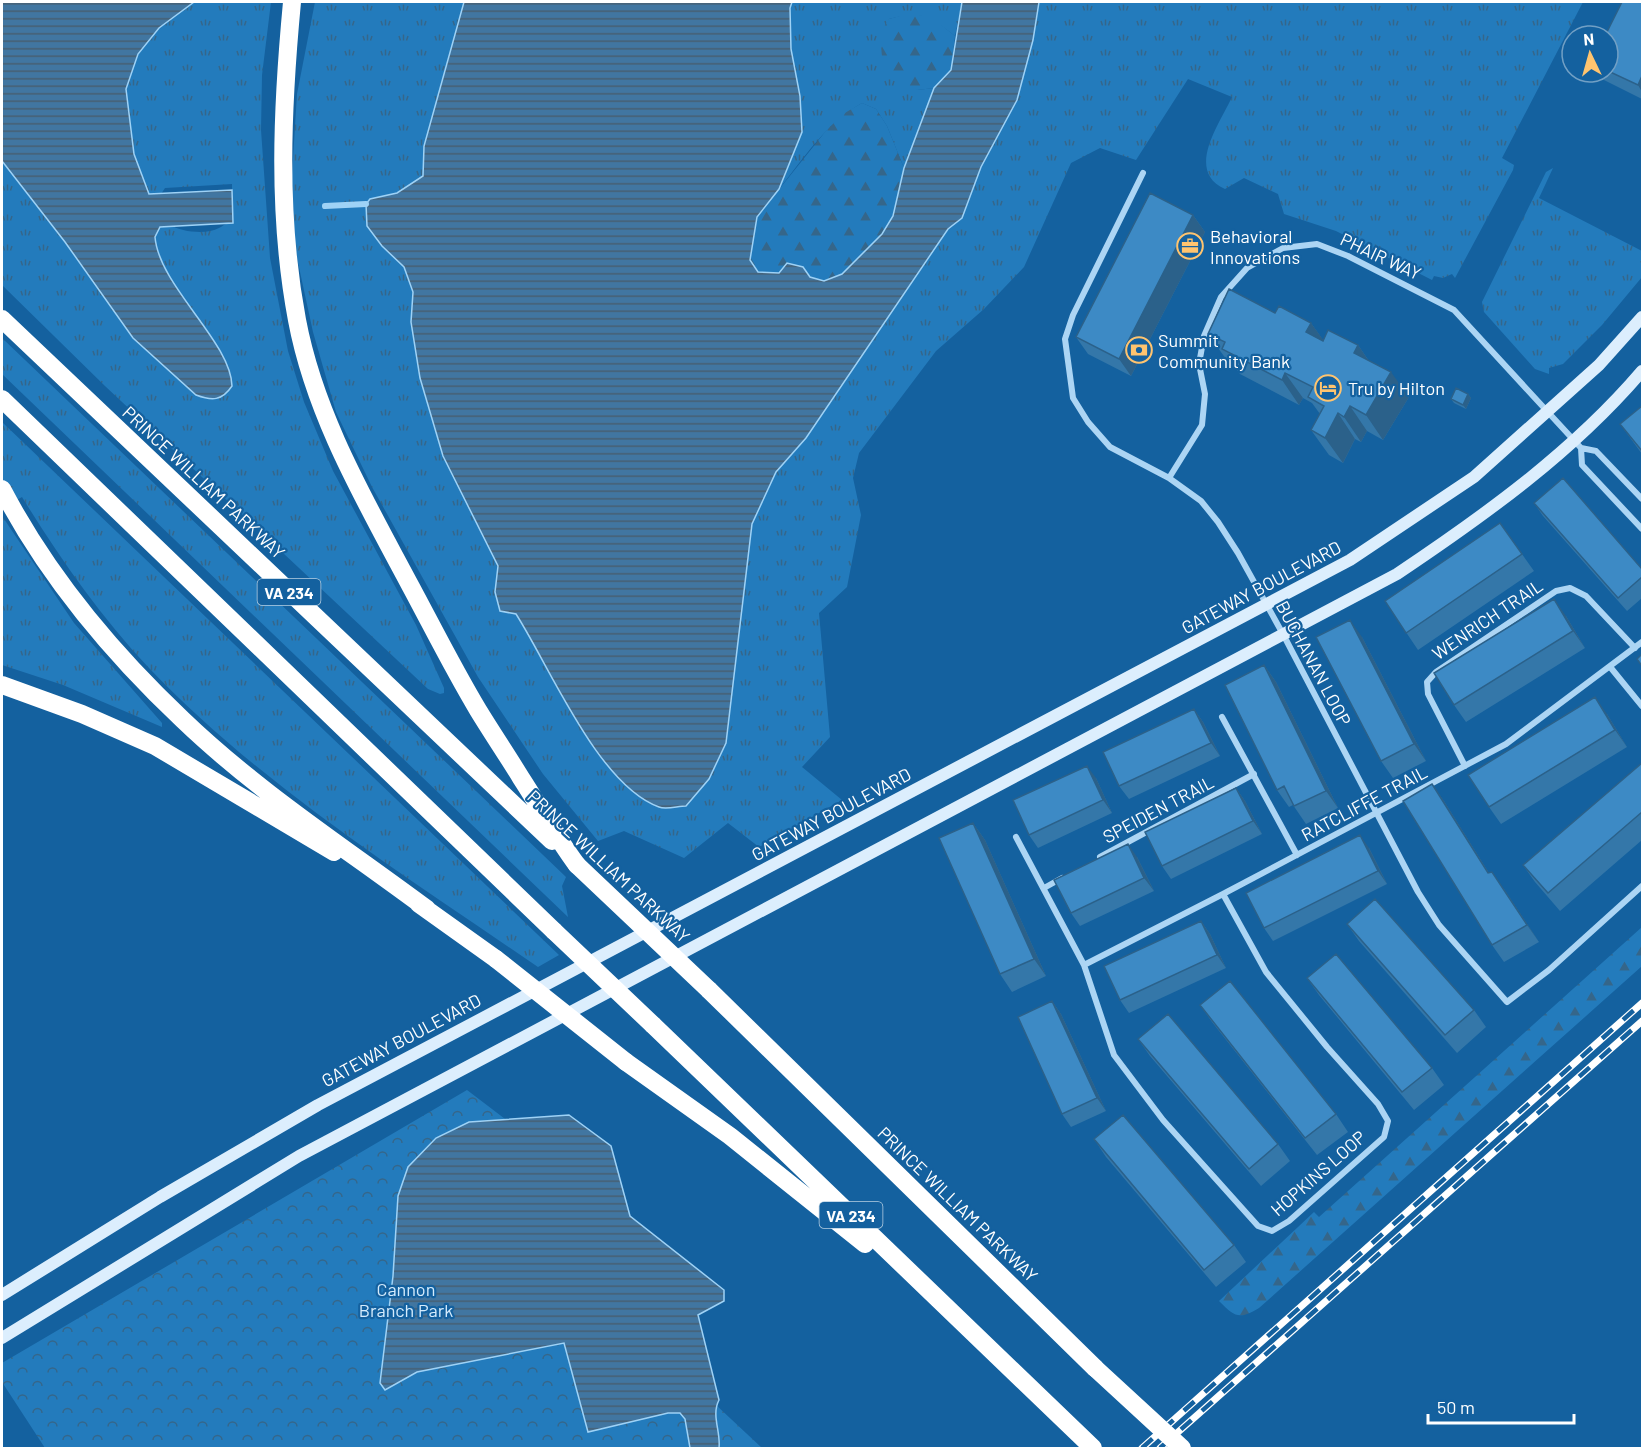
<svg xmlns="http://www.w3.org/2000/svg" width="1644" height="1450" viewBox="0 0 1644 1450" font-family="Barlow,sans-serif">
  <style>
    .grass { fill: url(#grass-tufts) }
    .forest { fill: url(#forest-firs) }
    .park { fill: url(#park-crowns) }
    .water { fill: url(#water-rules); stroke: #9ed2f6; stroke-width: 1.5 }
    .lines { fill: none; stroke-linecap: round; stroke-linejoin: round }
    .stream { stroke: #9ed2f6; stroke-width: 6 }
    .street { stroke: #acd5f4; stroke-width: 6 }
    .secondary { stroke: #dceefd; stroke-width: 12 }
    .highway { stroke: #fff; stroke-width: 18 }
    .rail-casing { stroke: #fff; stroke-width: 7 }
    .rail { stroke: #14619f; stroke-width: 4.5; stroke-dasharray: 14; stroke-linecap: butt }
    .highway-bridge { stroke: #fff; stroke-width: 18 }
    .wall { fill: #3477a9 }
    .shaded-wall { fill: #2b618a }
    .building { fill: #3d8ac5; stroke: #2b618a; stroke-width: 1.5 }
    .labels { text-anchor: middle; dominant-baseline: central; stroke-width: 4.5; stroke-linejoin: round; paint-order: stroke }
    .shield { fill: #14619f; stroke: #b8d0e2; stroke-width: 1.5 }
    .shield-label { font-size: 16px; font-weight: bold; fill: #fff }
    .poi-label { font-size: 18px; fill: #fff; stroke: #14619f; text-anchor: start }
    .street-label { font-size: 18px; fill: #fff; stroke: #14619f }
    .park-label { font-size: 18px; fill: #d5ecfd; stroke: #14619f }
  </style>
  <defs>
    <pattern id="grass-tufts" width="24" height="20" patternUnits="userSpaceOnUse" patternTransform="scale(1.5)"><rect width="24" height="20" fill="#237bbc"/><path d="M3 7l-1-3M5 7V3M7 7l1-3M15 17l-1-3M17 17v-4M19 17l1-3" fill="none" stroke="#35668a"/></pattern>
    <pattern id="forest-firs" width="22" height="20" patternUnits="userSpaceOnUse" patternTransform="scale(1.5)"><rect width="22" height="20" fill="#237bbc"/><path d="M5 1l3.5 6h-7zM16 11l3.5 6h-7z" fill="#35668a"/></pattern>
    <pattern id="park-crowns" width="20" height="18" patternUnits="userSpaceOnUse" patternTransform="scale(1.5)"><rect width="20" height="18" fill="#237bbc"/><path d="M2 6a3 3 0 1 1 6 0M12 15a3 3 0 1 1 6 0" fill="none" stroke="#35668a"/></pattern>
    <pattern id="water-rules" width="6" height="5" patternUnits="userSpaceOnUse" patternTransform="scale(1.5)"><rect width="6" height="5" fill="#4176a1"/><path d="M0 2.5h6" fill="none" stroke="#475f72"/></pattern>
  </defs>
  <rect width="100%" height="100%" fill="#14619f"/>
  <path class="grass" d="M194,2h77l-9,73 -1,55 9,128 18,93 16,51 29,69 83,154 28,63v5l-4,1 -12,-5 -323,-303 -103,-101v-124l63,81 68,96 94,25c-20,-30 -69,-92 -72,-126l5,-10 10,-2c11,7 37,10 49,3 6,-3 6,-5 13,-5v-39l-67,4 -4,6h-12l-15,-40 -8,-65 12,-35 21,-26z
    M315,2h149l-40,144 -1,30 -26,17 -27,6 12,47 22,21 9,25 -2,30 9,56 23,78 55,110 -3,26 5,18 16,4 18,29 209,-43 9,-76 24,-52 30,-34 142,-209 14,-11 19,-51 36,-67 16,-60 6,-38h544l-81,156 12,7 -1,5 -58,108 -3,-4 -9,4 -9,-2 -2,4 -96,-49 -52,-17 -6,-20 -34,-16 -19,11c-40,-18 -6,-64 7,-92l-44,-18 -52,81 -36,-12 -29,15 -47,104 -40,42 -48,42 -77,102 -6,25 8,37 -14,72 -28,26 11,124 -28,30 40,33 -83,47 -31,-24 -44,35 -60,-27 -26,10 -55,-67 -65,-97 -106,-190 -36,-75 -23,-80 -19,-88 -2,-69 5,-81z
    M792,2h170l-7,34c-25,-20 -34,-26 -66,-17l28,71 17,-2 -30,80 -17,-42 -11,-17 -14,-6c-36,20 -58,55 -83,86l23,-57 -2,-36 -9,-47 -1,-41z
    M1553,168l-14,30 103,53v26l-40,48 -39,39 -14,4v6l-14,-5 -51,-57 -2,-10 64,-130z
    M2,338l564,539 -4,9 6,31 -566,-543z
    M2,422l557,533 -21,12c-134,-92 -276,-181 -389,-299 -49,-52 -90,-111 -127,-171l-20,11z
    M2,516l72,107 88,100v4l-99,-42 -61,-20z"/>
  <path class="forest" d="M907,14l23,2 25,20 -4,34 -17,18 -17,2 -14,-5 -21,-28 -2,-24 9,-14z
    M862,103l14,6 11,17 17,42 -11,48 -11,18 -40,40 -18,7 -67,-9 -7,-12 7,-43 68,-85 18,-18z
    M1642,927v39l-383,342c-20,12 -24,9 -40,-7l95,-89 5,5z"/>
  <path class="park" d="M467,1090l54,41 25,115 216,202h-717l-43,-66v-19z"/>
  <path class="water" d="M2,2h192l-35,26 -21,26 -12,35 8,65 15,40 83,-4 1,33 -73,4 -5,10c4,49 76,105 77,149 -10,15 -20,15 -36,9l-63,-57 -68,-96 -63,-81z
    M464,2h328l-2,6 1,41 9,47 2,36 -23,57 -22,28 -7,43 8,12 21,1 8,-10 16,4 7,10 14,4 18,-7 40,-40 11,-18 11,-48 30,-80 17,-18 11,-68h77l-6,38 -16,60 -36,67 -19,51 -14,11 -142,209 -30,34 -24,52 -26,219 -17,36 -23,27c-8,0 -20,4 -27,1 -61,-22 -109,-140 -143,-193l-16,-3 -5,-19 3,-26 -55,-110 -23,-78 -9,-56 2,-30 -9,-25 -22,-21 -15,-20 -1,-22 4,-5 27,-6 26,-17 1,-30z
    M569,1115l42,31 19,70 94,74v11l-26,14 21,85c-8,15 2,32 0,48h-29l-5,-29 -5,-6h-12l-80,19 -24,-89 -147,29 -32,18 -5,-7 13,-107 5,-80 10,-29 28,-29 33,-16z"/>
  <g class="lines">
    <path class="stream" d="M325,206l41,-2"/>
    <path class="street" d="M1143,173l-70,142 -8,24 8,59 15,24 22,25 59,31 32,23 17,21 20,31 46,83 134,256 21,33 68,77 42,-32 93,-84
      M1581,448l1,17 60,64
      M1581,448l15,3 46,48
      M1169,478l33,-53 3,-31 -6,-30 5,-28 17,-39 26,-29 36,-20 34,-4 31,12 106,54 127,138
      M1611,668l31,38
      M1222,717l75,138
      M1465,766l-37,-72 -1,-12 9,-10 120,-81 14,-3 16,8 49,52
      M1016,837l68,128 30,90 49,65 95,106 14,5 17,-10 95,-84 4,-16 -10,-17 -51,-57 -61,-75 -43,-78
      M1100,857l154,-83
      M1044,888l18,-10
      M1084,965l139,-71 283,-150 136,-102"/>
    <path class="secondary" d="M2,1295l158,-98 158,-92 1032,-545 124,-83 125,-112 43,-48
      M2,1338l297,-182 1098,-582c88,-59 176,-122 245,-203"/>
    <path class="highway" d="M292,2c-10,106 -15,212 5,318 18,96 69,182 114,267 22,41 43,83 67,123 14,23 29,45 43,68 19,29 35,59 56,87
      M2,319l550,522
      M2,399l552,532
      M2,489c45,86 110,164 181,231 74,71 162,128 244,189
      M2,685l80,29 73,32 179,106
      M419,904l77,55
      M709,990l386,378
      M653,1025l440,423
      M626,1062l104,74 135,108"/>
    <g class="rail-casing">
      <path id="rail" d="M1142,1448l500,-445
        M1160,1448l482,-427"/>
    </g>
    <use href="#rail" class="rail"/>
    <path class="highway-bridge" d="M577,865l132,125
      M554,931l99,94
      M496,959l130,103
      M1095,1368l87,80"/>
  </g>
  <path class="wall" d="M1642,2v97l-38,-19 -6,-8h10v-36z
    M1193,215l12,17 -74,144 -43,-22 -12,-17z
    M1275,313l36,10 12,17 35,5 11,16 40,36 -26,43 -16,-9 -6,11 -6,-3 -12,24 -14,-8 -18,-25 9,-16 -8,-11 -9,-5 -4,7 -59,-31 -10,-13 -4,-2 -18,-25z
    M1468,394l3,4 -5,11 -12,-6 -3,-4z
    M1642,406v48l-22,-30z
    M1534,503l108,66v29l-15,13 -84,-95z
    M1500,523l34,48 -116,79 -33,-49z
    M1566,616l19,32 -119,74 -12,-17z
    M1362,637l64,124 -33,17 -12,-17z
    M1264,665l12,17 62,126 -32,16 -13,-19 -4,2 -12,-17z
    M1194,709l9,13 17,34 -91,43 -10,-13z
    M1607,714l20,33 -126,77 -12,-17z
    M1642,763v77l-82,71 -25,-29 -12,-17z
    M1096,778l16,35 -74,35 -9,-13z
    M1432,784l12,17 45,72 15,16 35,53 -35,20 -12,-17z
    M1236,788l9,13 17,33 -91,45 -9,-13z
    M973,823l12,17 61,136 -34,16 -12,-18z
    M1369,848l18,36 -114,57 -9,-13z
    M1137,857l17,34 -74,35 -9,-13z
    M1201,921l9,13 16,34 -97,45 -9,-13z
    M1347,924l127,86 12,17 -29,26 -98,-112z
    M1307,978l125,90 12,17 -30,25 -95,-115z
    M1052,1001l9,13 45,97 -35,16 -9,-13z
    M1200,1005l136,109 12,18 -31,23 -105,-133z
    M1138,1039l140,105 12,17 -29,25 -111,-130z
    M1094,1139l140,106 12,17 -30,25 -110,-130z"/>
  <path class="shaded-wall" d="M1642,76v16l-4,-7z
    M1193,215l12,17 -74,144 -12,-17z
    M1311,323l18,25 -23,-16z
    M1358,345l17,25 -21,-17z
    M1391,372l18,25 -26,43 -17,-25z
    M1285,373l18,25 -4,7 -17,-25z
    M1468,394l3,4 -5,11 -3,-4z
    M1350,406l17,25 -6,11 -17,-25z
    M1338,413l17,26 -12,24 -18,-25z
    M1554,599l12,17 19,32 -12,-17z
    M1350,620l12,17 64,124 -12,-17z
    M1264,665l12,17 62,126 -12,-17z
    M1595,697l12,17 20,33 -12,-17z
    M1194,709l9,13 17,34 -9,-13z
    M1087,766l9,12 16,35 -9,-13z
    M1432,784l12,17 56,90 -12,-18z
    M1236,788l9,13 17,33 -9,-13z
    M973,823l12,17 61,136 -12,-17z
    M1360,835l9,13 18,36 -9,-13z
    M1128,844l9,13 17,34 -10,-13z
    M1492,872l12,17 35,53 -12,-17z
    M1201,921l9,13 16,34 -9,-13z
    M1052,1001l9,13 45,97 -9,-13z"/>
  <path class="building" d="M1622,2h20v74l-4,9 -30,-14v-35h-3z
    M1150,193l43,22 -74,144 -43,-22z
    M1229,289l46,24 4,-7 32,17 -5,9 17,9 5,-11 30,15 -4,8 37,19 -25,43 -16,-9 -6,11 -6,-4 -13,25 -14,-8 13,-24 -16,-9 5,-10 -28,-14 -3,7 -60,-31 3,-7 -17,-8z
    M1456,388l12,6 -5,11 -12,-6z
    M1642,406v45l-22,-27z
    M1563,478l79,91v8l-24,21 -84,-95z
    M1500,523l22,31 -116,79 -21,-32z
    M1554,599l19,32 -119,74 -20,-32z
    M1350,620l64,124 -33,17 -65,-124z
    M1642,654v12l-5,-7z
    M1264,665l62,126 -32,15 -10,-20 -7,4 -52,-105z
    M1595,697l20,33 -126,77 -21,-32z
    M1194,709l17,34 -92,43 -16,-34z
    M1642,763v49l-94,81 -25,-28z
    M1087,766l16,34 -74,35 -16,-35z
    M1432,784l56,89 4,-1 35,53 -35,20 -89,-144z
    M1236,788l17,33 -91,45 -17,-34z
    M973,823l61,136 -34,15 -61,-136z
    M1360,835l18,36 -114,57 -18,-35z
    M1128,844l16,34 -73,35 -17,-33z
    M1375,899l99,111 -29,25 -98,-111z
    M1201,921l16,34 -97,45 -16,-34z
    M1336,954l96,114 -30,24 -95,-114z
    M1230,981l106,133 -31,24 -105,-133z
    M1052,1001l45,97 -35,16 -44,-97z
    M1168,1014l110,130 -29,25 -111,-130z
    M1123,1115l111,130 -30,25 -110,-131z"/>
  <defs>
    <g id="office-ring" transform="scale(1.35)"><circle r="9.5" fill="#14619f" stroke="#ffc46f" stroke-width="1.5"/><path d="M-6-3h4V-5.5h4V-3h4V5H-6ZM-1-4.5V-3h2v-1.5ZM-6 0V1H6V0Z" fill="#ffc46f"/></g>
    <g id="bank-ring" transform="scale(1.35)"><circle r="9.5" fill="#14619f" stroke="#ffc46f" stroke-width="1.5"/><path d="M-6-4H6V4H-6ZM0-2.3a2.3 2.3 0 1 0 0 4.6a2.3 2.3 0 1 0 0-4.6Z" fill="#ffc46f"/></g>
    <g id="hotel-ring" transform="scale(1.35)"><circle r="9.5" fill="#14619f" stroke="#ffc46f" stroke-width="1.5"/><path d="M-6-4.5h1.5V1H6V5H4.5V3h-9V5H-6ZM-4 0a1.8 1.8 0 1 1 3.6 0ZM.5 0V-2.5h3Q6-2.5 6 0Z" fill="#ffc46f"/></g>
  </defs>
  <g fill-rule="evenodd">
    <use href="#office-ring" x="1190" y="246"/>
    <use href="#bank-ring" x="1139" y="350"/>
    <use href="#hotel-ring" x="1328" y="388"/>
  </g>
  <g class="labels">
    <g class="shield">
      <rect x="257.5" y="579" width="63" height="26" rx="4.5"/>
      <rect x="819.5" y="1202" width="63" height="26" rx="4.5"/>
    </g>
    <g class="shield-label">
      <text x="289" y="592">VA 234</text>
      <text x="851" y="1215">VA 234</text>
    </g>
    <g class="poi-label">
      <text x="1210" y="236">Behavioral<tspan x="1210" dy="21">Innovations</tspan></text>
      <text x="1158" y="340">Summit<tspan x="1158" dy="21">Community Bank</tspan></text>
      <text x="1348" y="388">Tru by Hilton</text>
    </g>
    <g class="street-label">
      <text transform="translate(1381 256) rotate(25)">PHAIR WAY</text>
      <text transform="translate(204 482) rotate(43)">PRINCE WILLIAM PARKWAY</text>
      <text transform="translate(1261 587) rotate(-28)">GATEWAY BOULEVARD</text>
      <text transform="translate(1487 619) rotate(-34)">WENRICH TRAIL</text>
      <text transform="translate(1314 663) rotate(62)">BUCHANAN LOOP</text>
      <text transform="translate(1364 803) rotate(-28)">RATCLIFFE TRAIL</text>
      <text transform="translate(1158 809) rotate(-28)">SPEIDEN TRAIL</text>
      <text transform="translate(831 814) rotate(-28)">GATEWAY BOULEVARD</text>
      <text transform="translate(609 866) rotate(43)">PRINCE WILLIAM PARKWAY</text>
      <text transform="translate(401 1040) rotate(-28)">GATEWAY BOULEVARD</text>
      <text transform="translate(1318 1173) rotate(-41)">HOPKINS LOOP</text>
      <text transform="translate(958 1204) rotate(44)">PRINCE WILLIAM PARKWAY</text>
    </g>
    <g class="park-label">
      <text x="406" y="1289">Cannon<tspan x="406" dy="21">Branch Park</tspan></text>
    </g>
  </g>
  <rect width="1644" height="1450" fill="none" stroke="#ffffff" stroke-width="6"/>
  <g transform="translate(1590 54) rotate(355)"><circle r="28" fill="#14619f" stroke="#72a0c5" stroke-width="1.5"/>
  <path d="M0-4.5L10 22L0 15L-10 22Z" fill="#ffc46f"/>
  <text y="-9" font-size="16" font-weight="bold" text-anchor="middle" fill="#ffffff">N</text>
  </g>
  <path d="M1428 1414v9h146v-9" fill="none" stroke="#ffffff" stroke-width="3"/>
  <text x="1437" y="1414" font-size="18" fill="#ffffff" stroke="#14619f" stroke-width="4.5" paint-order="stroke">50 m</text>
</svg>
